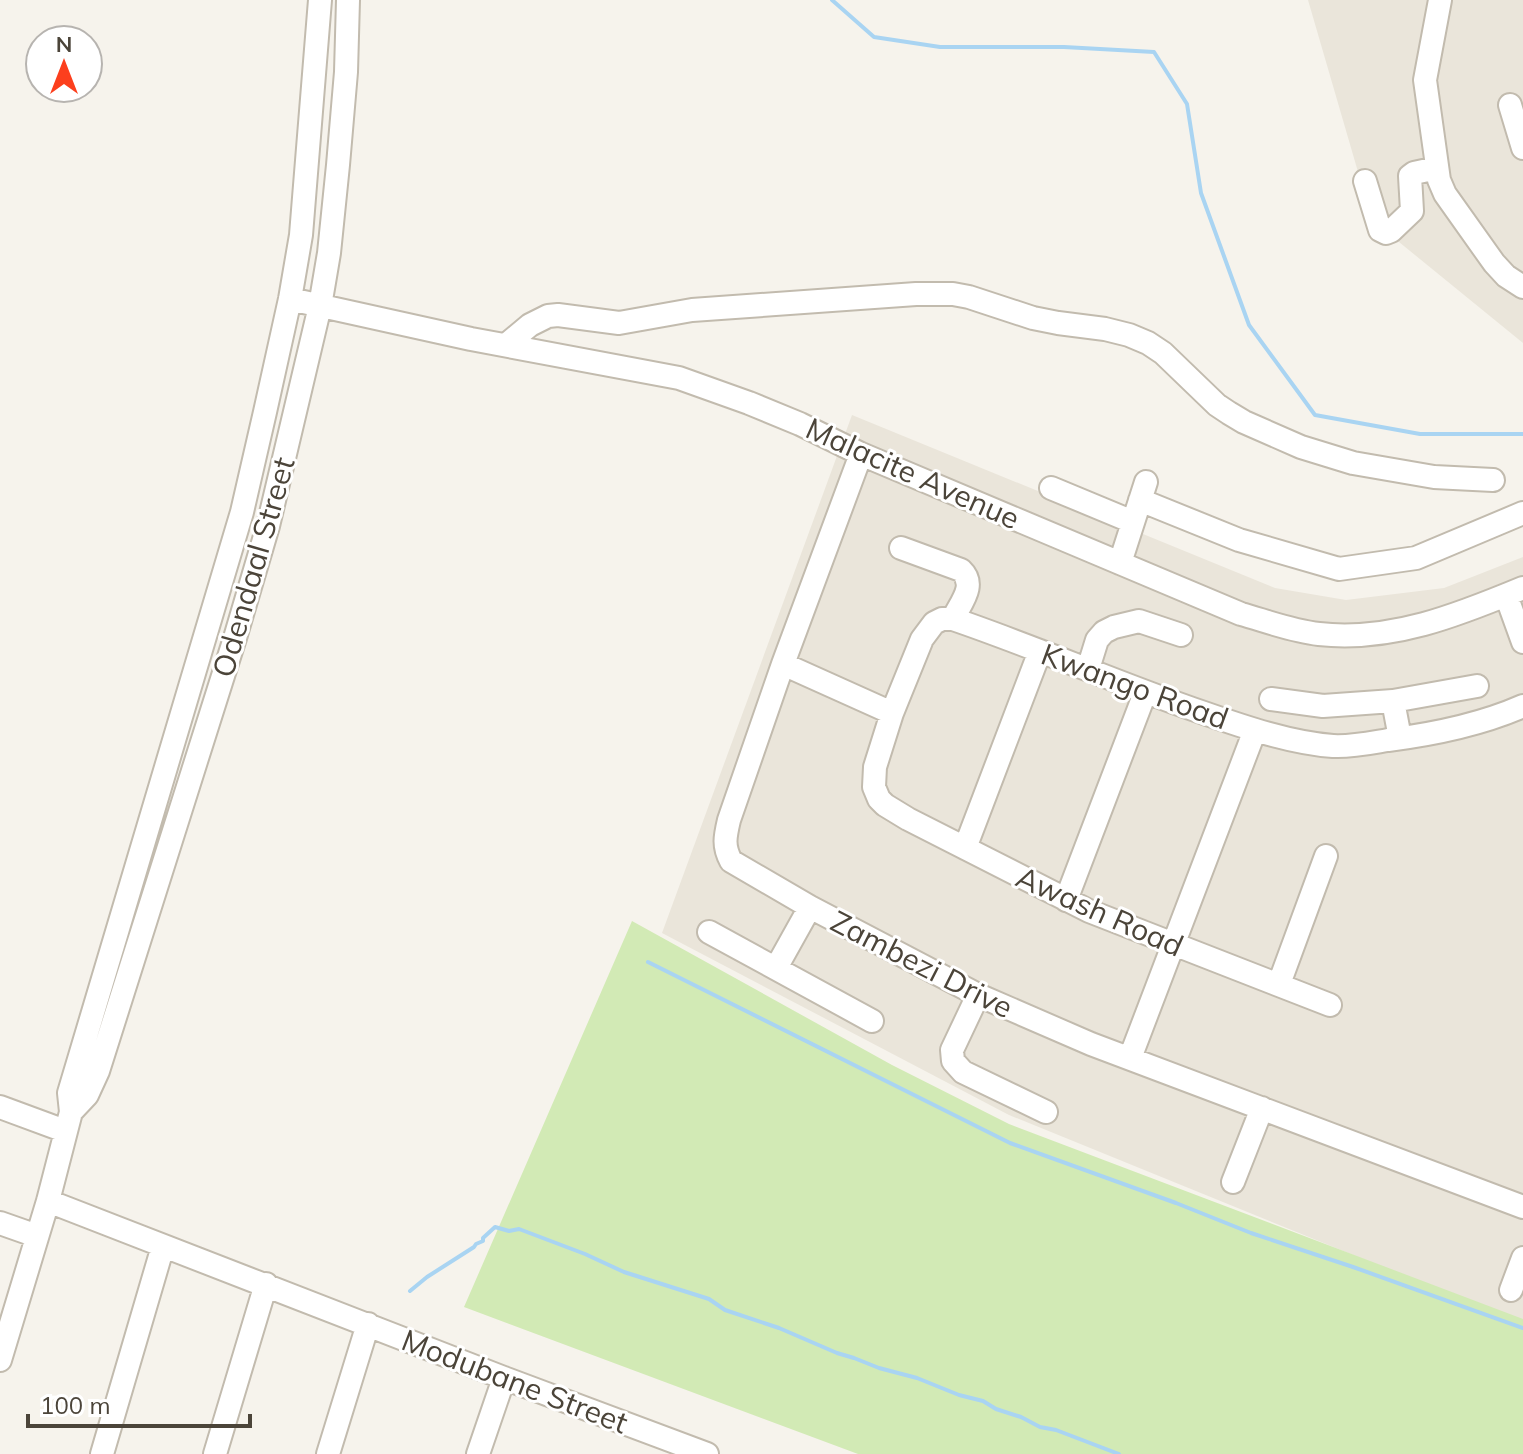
<svg xmlns="http://www.w3.org/2000/svg" width="1523" height="1454" viewBox="0 0 1523 1454" font-family="Mulish,sans-serif">
  <style>
    .residential { fill: #eae5da }
    .green { fill: #d2eab5 }
    .lines { fill: none; stroke-linecap: round; stroke-linejoin: round }
    .stream { stroke: #a9d4f2; stroke-width: 4 }
    .minor-casing { stroke: #c2bbae; stroke-width: 26 }
    .minor { stroke: #fff; stroke-width: 22 }
    .labels { text-anchor: middle; dominant-baseline: central; stroke-width: 6; stroke-linejoin: round; paint-order: stroke }
    .street-label { font-size: 30px; fill: #4b4439; stroke: #fff }
  </style>
  <rect width="100%" height="100%" fill="#f6f3ec"/>
  <path class="residential" d="M1308,0h215v343l-151,-123z
    M852,415l423,173 71,12 98,-12 79,-31v767l-514,-209 -347,-182z"/>
  <path class="green" d="M632,921l260,144 117,59 514,195v135h-665l-394,-147z"/>
  <g class="lines">
    <path class="stream" d="M832,0l42,37 66,10h124l90,5 33,52 14,89 48,132 66,90 105,19h103
      M648,962l362,181 166,60 75,30 102,34 170,61
      M410,1291l17,-14 47,-30 2,-3 7,-3v-3l12,-11 14,4 10,-2 66,25 39,18 85,27 16,11 54,18 58,25 17,5 25,10 38,10 42,17 24,6 13,8 25,8 19,10 16,3 63,24"/>
    <g class="minor-casing">
      <path id="minor" d="M1440,0l-15,80 14,100 6,14 49,69 12,13 17,11
        M1510,105l13,43
        M1365,181l15,49 6,3 5,-2 21,-20 -2,-35 4,-3 23,-5
        M290,299l181,40 208,39 70,25 51,21 61,30 380,160c25,7 51,17 78,20 72,8 139,-19 204,-46
        M506,345l24,-20 18,-9 10,-1 61,8 73,-13 224,-16h37l16,3 64,21 25,5 47,6 24,6 19,8 15,10 54,52 12,8 15,9 57,25 52,16 81,14 59,3
        M861,454l-78,210 -54,156c-4,17 -6,26 2,41l79,46 168,88 113,49 432,163
        M1051,488l82,34
        M1140,500l99,40 100,29 77,-11 107,-45
        M901,548l60,22c16,15 0,32 -8,49
        M1120,563l26,-81
        M1506,595l17,47
        M783,664l109,49
        M1088,669l9,-29 7,-8 10,-5 25,-6 42,14
        M1271,699l52,7 70,-5 7,37
        M1393,701l84,-15
        M965,848l75,-197
        M1066,900l79,-207
        M709,932l163,89
        M776,968l34,-61
        M1279,984l47,-128
        M978,995l-26,55 1,11 10,11 83,40
        M1330,1005l-241,-94 -181,-92 -23,-14 -6,-6 -5,-12 1,-20 17,-54 30,-74 12,-16 8,-4h11c85,29 166,65 251,94 40,14 87,30 129,33 19,1 37,-3 55,-6 47,-6 92,-15 135,-34
        M1130,1058l125,-328
        M0,1107l65,24
        M71,1112l16,-17 11,-24 137,-433 33,-112 52,-220 9,-53 9,-88 8,-93 2,-72
        M1233,1182l29,-74
        M48,1201l456,177 203,76
        M0,1223l37,13
        M1511,1290l12,-32
        M0,1360l48,-159 23,-89 -2,-19 173,-581 23,-100 25,-113 11,-64 19,-235
        M102,1454l61,-208
        M215,1454l51,-170
        M328,1454l40,-130
        M478,1454l26,-76"/>
    </g>
    <use href="#minor" class="minor"/>
  </g>
  <g class="labels">
    <g class="street-label">
      <text transform="translate(913 473) rotate(24)">Malacite Avenue</text>
      <text transform="translate(253 567) rotate(-74)">Odendaal Street</text>
      <text transform="translate(1135 686) rotate(20)">Kwango Road</text>
      <text transform="translate(1100 911) rotate(24)">Awash Road</text>
      <text transform="translate(922 964) rotate(27)">Zambezi Drive</text>
      <text transform="translate(515 1381) rotate(21)">Modubane Street</text>
    </g>
  </g>
  <g transform="translate(64 64)"><circle r="38" fill="#ffffff" stroke="#b7b4b0" stroke-width="2"/>
  <path d="M0-6L14 30L0 20L-14 30Z" fill="#fc3f1d"/>
  <text y="-12" font-size="22" font-weight="bold" text-anchor="middle" fill="#4b4439">N</text>
  </g>
  <path d="M28 1414v12h222v-12" fill="none" stroke="#4b4439" stroke-width="4"/>
  <text x="40" y="1414" font-size="24" fill="#4b4439" stroke="#ffffff" stroke-width="6" paint-order="stroke">100 m</text>
</svg>
